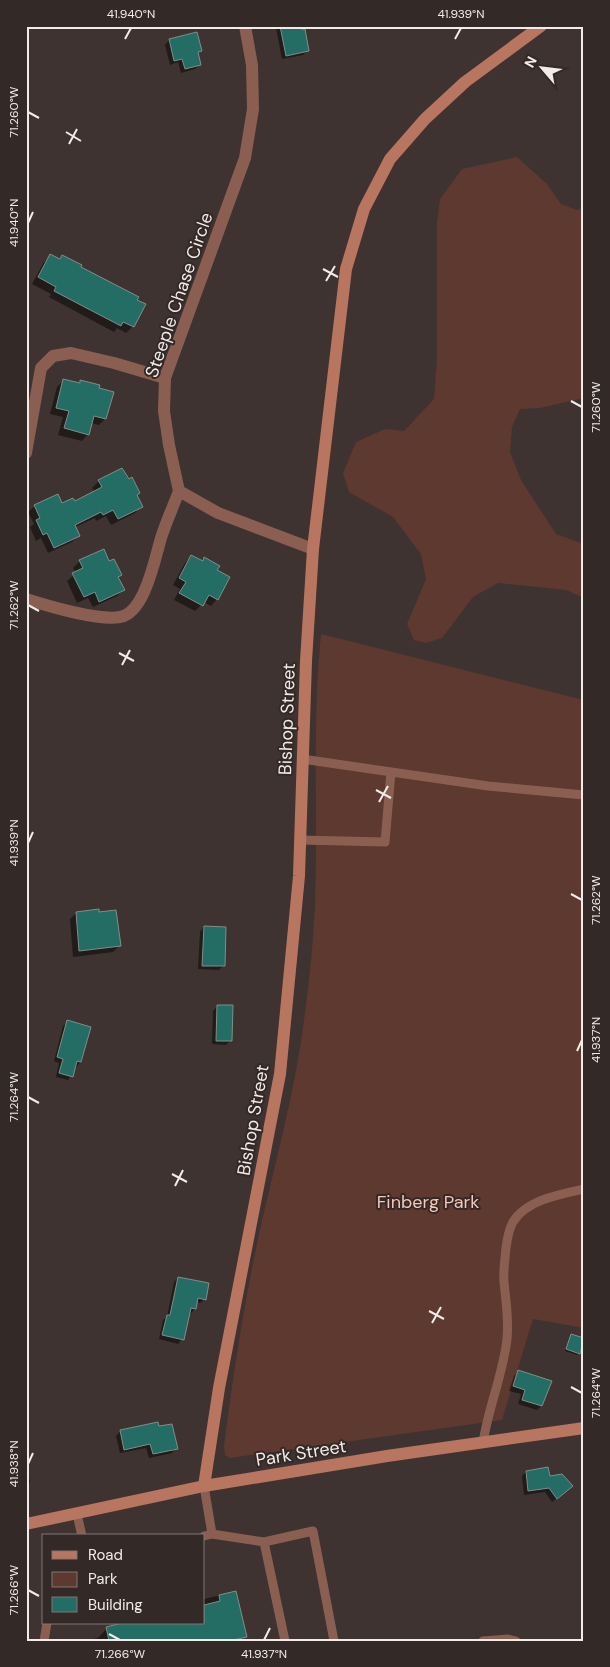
<svg xmlns="http://www.w3.org/2000/svg" width="610" height="1667" viewBox="0 0 610 1667" font-family="'DM Sans',sans-serif">
  <style>
    .green { fill: #5d392f }
    .shadow { fill: #0007 }
    .building { fill: #236d64; stroke: #808e8b }
    .lines { fill: none; stroke-linecap: round; stroke-linejoin: round }
    .lane { stroke: #8a5f52; stroke-width: 9 }
    .street { stroke: #8a5f52; stroke-width: 12 }
    .secondary { stroke: #b87560; stroke-width: 12 }
    .ticks { fill: none; stroke: #f2ebe9; stroke-width: 2 }
    .labels { text-anchor: middle; dominant-baseline: central; stroke-width: 4; stroke-linejoin: round; paint-order: stroke }
    .street-label { font-size: 18px; fill: #f2ebe9; stroke: #332926 }
    .park-label { font-size: 18px; fill: #f8c6b6; stroke: #332926 }
    .neatline { fill: none; stroke: #f2ebe9; stroke-width: 2 }
    .ticks-label { font-size: 12px; text-anchor: middle; fill: #f2ebe9 }
  </style>
  <rect width="100%" height="100%" fill="#3e3330"/>
  <path class="green" d="M517,157l30,27 14,20 16,6 7,-2v190l-44,10 -20,1 -8,18 -2,25 11,28 35,54 28,10v54l-18,-8 -68,-7 -25,14 -31,41 -16,5 -12,-3 -7,-16 19,-45 -5,-25 -28,-37 -44,-25 -6,-19 13,-31 29,-13 19,2 30,-32 3,-40v-137l3,-23 22,-30z
    M321,634l263,66v628l-51,-9 -31,101 -272,38 -5,-3 -1,-9c8,-62 17,-123 29,-183 17,-84 42,-165 52,-251 5,-35 8,-71 10,-106 3,-91 -3,-182 6,-272z"/>
  <path class="shadow" d="M278,26h21l9,24 -5,5 -21,4 -6,-31z
    M196,34l4,17 -3,3 3,11 -5,4 -14,4 -3,-11 -8,3 -5,-20 4,-5z
    M51,256l7,4 4,-4 82,49 -12,22 -6,6 -9,-5 -3,4 -65,-35 2,-3 -19,-10 12,-22z
    M64,380l14,4 3,-3 24,38 -6,6 -8,-2 -3,11 -6,7 -24,-6 5,-18 -13,-3 7,-27z
    M99,481l37,15 5,10 -6,7 -24,12 -5,-9 -10,5 -1,-3 -20,9 4,8 -7,7 -24,11 -7,-15 -5,3 -6,-14 4,-3 -6,-12 7,-6 39,-4 21,-10 -3,-4z
    M191,556l11,6 3,-3 11,11 1,29 -6,7 -7,-4 -9,9 -21,-11 6,-11 -7,-4 12,-22z
    M80,561l29,1 12,12 -4,4 6,12 -6,6 -24,11 -5,-9 -11,5 -10,-22 9,-8 -3,-5z
    M76,913l43,33 -6,6 -40,5 -3,-38z
    M204,927l19,39 -4,4 -21,-1 2,-37z
    M217,1006l14,34 -5,5 -14,-1 1,-33z
    M68,1022l12,40 -12,18 -12,-3 3,-14 -5,-2 9,-35z
    M178,1278l27,21 -5,4 -4,-1 -1,7 -4,4 -2,-1 -7,27 -4,5 -19,-5 4,-19 4,-3 7,-35z
    M571,1335l8,18 -2,2 -12,-4z
    M518,1372l23,34 -4,4 -19,-6 3,-10 -12,-3 5,-15z
    M120,1432l56,16 -4,5 -23,5 -3,-10 -26,5 -4,-17z
    M26,1465l4,17 -4,5z
    M526,1472l23,5 18,13 -15,12 -7,-10 -21,3 -2,-19z
    M235,1592l10,44 -4,5h-156l13,-3 9,-10 97,-5v-24z"/>
  <path class="building" d="M280,26h21v3h4l4,22 -23,5z
    M197,32l5,19 -4,1 3,13 -16,4 -3,-10 -8,2 -5,-22z
    M50,254l10,5 2,-4 20,10 -1,2 58,30 -2,3 9,4 -12,23 -11,-5 -2,4 -67,-35 2,-4 -18,-10z
    M63,379l17,4v-3l20,5 -1,3 15,4 -8,27 -12,-3 -5,19 -25,-7 5,-17 -13,-3z
    M122,468l7,11 3,-2 8,16 -3,2 6,12 -25,12 -5,-9 -10,5 -2,-3 -26,13 5,11 -26,12 -7,-15 -4,2 -7,-15 4,-2 -6,-13 24,-11 4,9 11,-5 2,3 27,-14 -4,-7z
    M104,549l5,12 5,-2 8,16 -4,2 7,13 -26,12 -4,-10 -11,5 -12,-24 11,-5 -4,-8z
    M191,555l12,6 1,-4 16,9 -3,4 13,7 -12,23 -9,-5 -6,11 -24,-13 7,-11 -7,-4z
    M99,909v3l17,-2 5,36 -42,5 -3,-39z
    M204,926l22,1 -1,39h-23z
    M217,1005h16l-1,36h-16z
    M67,1020l24,7 -10,35 -4,-1 -4,16 -14,-4 4,-14 -6,-2z
    M178,1277l31,6 -3,17 -8,-2 -2,11 -5,-1 -7,32 -22,-5 5,-20h3z
    M571,1334l13,4 -4,16 -14,-5z
    M518,1370l34,11 -10,25 -20,-6 3,-10 -12,-4z
    M158,1422l1,4 13,-2 6,25 -25,5 -3,-10 -26,6 -4,-20z
    M548,1467l2,9 12,-2 11,12 -16,13 -8,-11 -21,3 -2,-20z
    M236,1591l11,46 -18,4h-120l-3,-14 16,-4h82v-18l16,-4 -1,-6z"/>
  <g class="lines">
    <path class="lane" d="M302,759l186,27 96,9
      M300,840l85,2 6,-70
      M483,1443c5,-35 20,-68 24,-104 2,-21 -1,-36 -3,-57 -1,-11 1,-23 2,-34 1,-8 3,-19 7,-26 13,-22 48,-28 71,-33
      M204,1486l8,48
      M77,1514l5,22
      M204,1536l8,-2 52,8 21,99
      M264,1542l49,-11 21,110
      M44,1641l3,-18
      M483,1641l25,-2 8,2"/>
    <path class="street" d="M245,26l7,39 1,44 -8,49 -80,220 -1,33 5,34 10,46 39,22 95,36
      M26,453l15,-85 12,-12 18,-3 43,10 51,15
      M26,599c22,7 73,22 94,18 25,-4 35,-59 41,-79 5,-16 12,-31 18,-47"/>
    <path class="secondary" d="M204,1486l15,-98 61,-314 19,-198 7,-215 7,-112 33,-280 18,-60 26,-50 35,-40 40,-37 76,-56
      M26,1524l178,-38 183,-30 197,-28"/>
  </g>
  <path class="ticks" d="M125,39l6,-11M455,39l6,-11M28,112l11,6M66,132l15,9M69,144l8,-15M28,223l5,-11M323,269l15,8M326,281l9,-15M571,401l11,6M28,605l11,6M119,653l15,8M122,665l8,-15M376,790l15,8M379,802l9,-16M28,843l5,-11M571,894l11,6M577,1051l5,-11M28,1097l11,6M172,1174l15,8M175,1186l8,-16M429,1311l15,8M432,1323l9,-16M571,1387l11,6M28,1464l5,-11M28,1590l11,6M109,1634l11,6M264,1640l6,-12"/>
  <g class="labels">
    <g class="street-label">
      <text transform="translate(179 295) rotate(-71)">Steeple Chase Circle</text>
      <text transform="translate(287 719) rotate(-88)">Bishop Street</text>
      <text transform="translate(253 1120) rotate(-80)">Bishop Street</text>
      <text transform="translate(301 1453) rotate(-9)">Park Street</text>
    </g>
    <g class="park-label">
      <text x="428" y="1202">Finberg Park</text>
    </g>
  </g>
  <rect width="610" height="1667" fill="none" stroke="#332926" stroke-width="55"/>
  <rect x="42" y="1534" width="162" height="90" fill="#332926" stroke="#7f7774"/>
  <rect x="52" y="1551" width="25" height="8" fill="#b87560" stroke="#7f7774"/>
  <text x="88" y="1560" font-size="15" fill="#f2ebe9">Road</text>
  <rect x="52" y="1572" width="25" height="15" fill="#5d392f" stroke="#7f7774"/>
  <text x="88" y="1584" font-size="15" fill="#f2ebe9">Park</text>
  <rect x="52" y="1597" width="25" height="15" fill="#236d64" stroke="#7f7774"/>
  <text x="88" y="1610" font-size="15" fill="#f2ebe9">Building</text>
  <g transform="translate(542 68) rotate(298)" stroke="#332926" stroke-width="4" paint-order="stroke">
  <path d="M0-4L9 19L0 12L-9 19Z" fill="#f2ebe9"/>
  <text y="-8" font-size="14" font-weight="bold" text-anchor="middle" fill="#f2ebe9">N</text>
  </g>
  <rect x="28" y="28" width="554" height="1612" class="neatline"/>
  <g class="ticks-label">
    <text x="131" y="18">41.940°N</text>
    <text x="461" y="18">41.939°N</text>
    <text transform="translate(14 112) rotate(-90)" y="4">71.260°W</text>
    <text transform="translate(14 223) rotate(-90)" y="4">41.940°N</text>
    <text transform="translate(596 407) rotate(-90)" y="4">71.260°W</text>
    <text transform="translate(14 605) rotate(-90)" y="4">71.262°W</text>
    <text transform="translate(14 843) rotate(-90)" y="4">41.939°N</text>
    <text transform="translate(596 900) rotate(-90)" y="4">71.262°W</text>
    <text transform="translate(596 1040) rotate(-90)" y="4">41.937°N</text>
    <text transform="translate(14 1097) rotate(-90)" y="4">71.264°W</text>
    <text transform="translate(596 1393) rotate(-90)" y="4">71.264°W</text>
    <text transform="translate(14 1464) rotate(-90)" y="4">41.938°N</text>
    <text transform="translate(14 1590) rotate(-90)" y="4">71.266°W</text>
    <text x="120" y="1658">71.266°W</text>
    <text x="264" y="1658">41.937°N</text>
  </g>
</svg>
